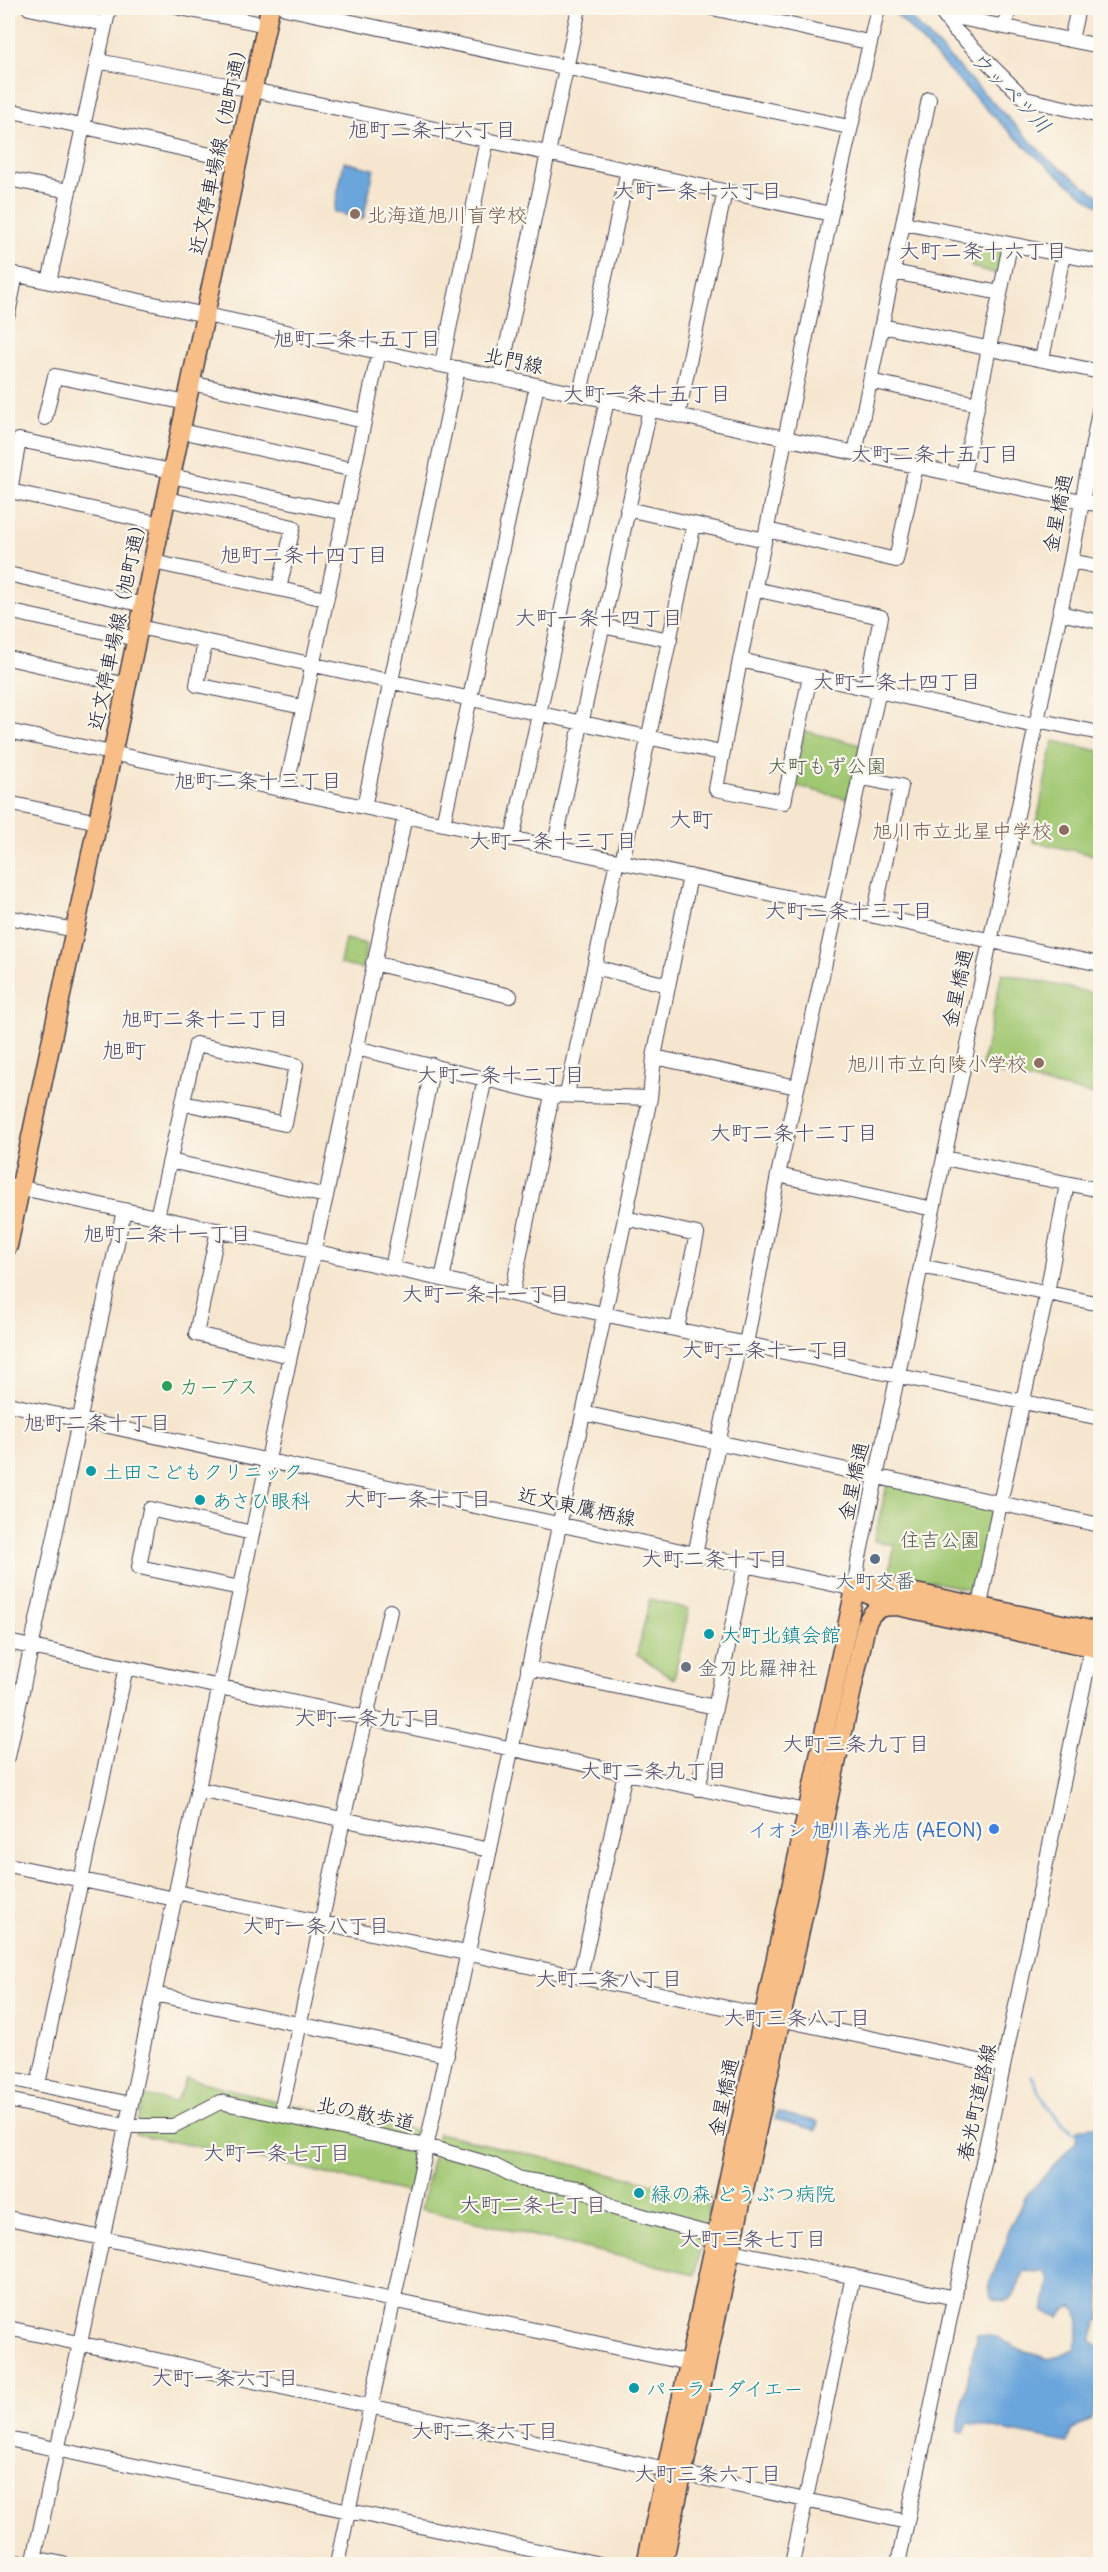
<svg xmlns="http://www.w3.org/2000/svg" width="1108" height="2572" viewBox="0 0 1108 2572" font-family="Delius,'Klee One',sans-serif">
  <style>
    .green { fill: #a0c771; stroke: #617456; stroke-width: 1.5 }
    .water { fill: #6ba6db; stroke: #46648b; stroke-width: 1.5 }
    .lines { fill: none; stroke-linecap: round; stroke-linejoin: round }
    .stream { stroke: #6ba6db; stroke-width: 3 }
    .minor-casing { stroke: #423f51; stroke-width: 16 }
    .major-casing { stroke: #423f51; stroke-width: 21 }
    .minor { stroke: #fff; stroke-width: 14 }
    .major { stroke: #f7be88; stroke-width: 18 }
    .education-dot { fill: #8d6e63; stroke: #fbf7ec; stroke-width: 2 }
    .leisure-dot { fill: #2e9e5b; stroke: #fbf7ec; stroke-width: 2 }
    .culture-dot { fill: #0f9aa8; stroke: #fbf7ec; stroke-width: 2 }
    .service-dot { fill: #5c6f8a; stroke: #fbf7ec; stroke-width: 2 }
    .worship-dot { fill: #6b7280; stroke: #fbf7ec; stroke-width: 2 }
    .shop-dot { fill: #3f7fe0; stroke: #fbf7ec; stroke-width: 2 }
    .labels { text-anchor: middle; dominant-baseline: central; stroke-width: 4.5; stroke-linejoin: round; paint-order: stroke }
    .street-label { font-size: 20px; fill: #22223b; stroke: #fbf7ec }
    .education-label { font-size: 20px; fill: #785e54; stroke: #fbf7ec; text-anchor: end }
    .park-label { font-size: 20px; fill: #4e5c4e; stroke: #fbf7ec }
    .leisure-label { font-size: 20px; fill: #27864d; stroke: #fbf7ec; text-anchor: start }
    .culture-label { font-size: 20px; fill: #0d838f; stroke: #fbf7ec; text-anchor: start }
    .service-label { font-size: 20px; fill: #4e5e75; stroke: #fbf7ec }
    .worship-label { font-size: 20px; fill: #5b616d; stroke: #fbf7ec; text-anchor: start }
    .shop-label { font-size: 20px; fill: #366cbe; stroke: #fbf7ec; text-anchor: end }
    .water-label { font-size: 21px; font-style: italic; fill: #3f577b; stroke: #fbf7ec }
    .neighbourhood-label { font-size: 21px; fill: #524c70; stroke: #fbf7ec }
    .quarter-label { font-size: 22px; fill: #524c70; stroke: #fbf7ec }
  </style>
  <rect width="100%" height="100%" fill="#fbf7ec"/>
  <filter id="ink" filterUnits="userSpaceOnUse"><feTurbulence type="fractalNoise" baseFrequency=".0167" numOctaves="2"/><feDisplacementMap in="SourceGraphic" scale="12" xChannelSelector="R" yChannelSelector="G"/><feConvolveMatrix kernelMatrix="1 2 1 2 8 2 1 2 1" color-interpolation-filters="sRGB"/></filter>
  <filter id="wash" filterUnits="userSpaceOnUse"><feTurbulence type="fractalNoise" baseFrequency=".008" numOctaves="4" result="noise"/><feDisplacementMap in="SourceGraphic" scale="24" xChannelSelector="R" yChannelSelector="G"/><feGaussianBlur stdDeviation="1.35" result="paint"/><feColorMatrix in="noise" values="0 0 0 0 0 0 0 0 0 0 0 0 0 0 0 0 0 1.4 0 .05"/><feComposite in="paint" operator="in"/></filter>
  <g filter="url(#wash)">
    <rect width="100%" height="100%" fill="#f6e6cf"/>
    <path class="green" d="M976,243l23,5 3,4 -4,22 -27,-7z
      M805,731l56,14 -13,54 -56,-14z
      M1053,741l47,10v105l-67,-14z
      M345,939l22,5 -5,25 -22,-5z
      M1002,973l98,22v101l-119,-26z
      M887,1484l107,23 -18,84 -87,-19 6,-27 -21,-4z
      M650,1599l39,10 -15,70 -37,-24z
      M187,2078l96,25 144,30 -16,60 -137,-31 -139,-28 9,-38 31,6z
      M438,2133l273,64 -16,77 -274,-65z"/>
    <path class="water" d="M890,8h11l147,151 52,38v10c-80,-55 -143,-130 -210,-199z
      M344,162l30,7 -11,50 -29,-7z
      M777,2112l41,10 -2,8 -41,-11z
      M1100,2126v194l-3,1 -6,20 9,6v34l-9,38 -20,12 -4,12 -99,-20 -4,9 -7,-1 20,-97 19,3 24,12 28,10 12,-3 15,-8 5,-27 -5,-14 -8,2 -8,8 -15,-6 6,-33 -7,-7 -8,2 -10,-2c-12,16 -6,39 -34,26l-2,-13 18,-43v-9l19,-36 50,-54 1,-13z"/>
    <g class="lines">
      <path class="stream" d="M1032,2076c10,24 23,45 46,59"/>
    </g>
  </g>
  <g filter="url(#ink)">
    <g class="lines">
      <g class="minor-casing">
        <path id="minor" d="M29,8l76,16
          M180,8l87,17
          M285,8l564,119
          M712,8l156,34
          M938,8l17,22 70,69 75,17
          M945,15l155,31
          M1005,26l4,-18
          M1071,40l7,-32
          M97,61l156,29 578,124
          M8,110l230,51
          M8,179l61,12
          M904,223l196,39
          M893,272l107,21
          M8,273l1092,232
          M49,282l60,-274
          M8,314l8,-40
          M882,326l218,46
          M1042,359l21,-104
          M442,364l45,-224
          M500,377l79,-369
          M870,381l108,23
          M191,383l173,38
          M580,394l48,-224
          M678,415l47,-224
          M45,418l10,-42 132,27
          M181,431l173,39
          M855,453l74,-354
          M171,476l174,37
          M963,476l47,-231
          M167,499l126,28 -14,62
          M627,509l138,31
          M161,524l-151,-33 9,-51 153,31
          M767,530l129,30 20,-94
          M1071,561l29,6
          M153,562l173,37
          M8,574l136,31
          M755,589l126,28 -14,70
          M8,611l129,28
          M1060,613l40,9
          M602,626l68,14
          M139,627l582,126
          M205,641l-8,44 106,22
          M8,658l119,27
          M740,660l295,66
          M810,676l-26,126 -68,-13 24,-129 91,-446 47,-206
          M1036,720l64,13
          M8,731l1092,233
          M859,777l42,9 -27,130
          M286,790l93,-439
          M8,803l90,19
          M364,807l94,-439
          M443,824l94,-439
          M512,839l95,-439
          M554,848l96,-439
          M622,862l72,-338
          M831,907l48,-217
          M8,917l67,13
          M373,963l137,33
          M594,967l74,18
          M356,1048l196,47 98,3
          M654,1057l143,30
          M567,1094l50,-233
          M944,1158l156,32
          M170,1161l156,35
          M778,1175l155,34
          M8,1185l595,129 497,104
          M157,1217l39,-173 100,21 -11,59 -102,-21
          M625,1218l72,16 -20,94
          M218,1230l-22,104 94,22
          M921,1266l179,38
          M392,1268l41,-203
          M442,1279l43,-201
          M512,1294l40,-199
          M746,1344l32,-169 59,-267
          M8,1404l847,185 3,-27 213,-1001 29,-155
          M583,1413l517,112
          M695,1555l44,-212
          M240,1588l-101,-21 11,-58 102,24
          M978,1616l22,-113 47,-210 20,-109
          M8,1642l807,171
          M528,1668l187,39
          M8,1757l116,-547
          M198,1789l292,61
          M698,1789l47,-224
          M8,1865l167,34
          M176,1892l827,174
          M580,1977l45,-204
          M154,1994l293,61
          M8,2078l123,26
          M38,2084l88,-417
          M8,2100l118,26h47l47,-24 206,44 67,19 27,14 63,10 31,19 96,26
          M283,2103l60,-283 47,-209
          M8,2218l690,147
          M722,2249l233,49
          M8,2328l899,194
          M8,2439l592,125
          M34,2558l29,6
          M8,2561l18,3
          M33,2564l257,-1208 36,-160 79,-380
          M337,2564l288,-1346 25,-120 4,-41 36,-181
          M792,2564l61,-288
          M898,2564l191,-904 3,-12 5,-8"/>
      </g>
      <g class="major-casing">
        <path id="major" d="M8,1246l262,-1238
          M856,1588l7,-4h10l227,48
          M855,1589l42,17 203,43
          M646,2564l209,-975
          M663,2564l203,-939c6,-16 14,-19 31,-19"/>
      </g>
      <use href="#minor" class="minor"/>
      <use href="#major" class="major"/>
    </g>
  </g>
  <g class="education-dot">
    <circle cx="355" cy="214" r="6"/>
    <circle cx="1064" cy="830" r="6"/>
    <circle cx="1039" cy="1063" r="6"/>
  </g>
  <circle class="leisure-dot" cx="167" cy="1386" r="6"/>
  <g class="culture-dot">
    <circle cx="91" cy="1471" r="6"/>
    <circle cx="200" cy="1500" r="6"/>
    <circle cx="709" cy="1634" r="6"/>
    <circle cx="639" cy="2193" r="6"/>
    <circle cx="634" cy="2388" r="6"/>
  </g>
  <circle class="service-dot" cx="875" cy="1559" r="6"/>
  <circle class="worship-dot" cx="686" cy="1667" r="6"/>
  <circle class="shop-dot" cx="994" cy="1829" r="6"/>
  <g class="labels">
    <g class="street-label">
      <text transform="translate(218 147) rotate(-78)">近文停車場線（旭町通）</text>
      <text transform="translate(514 360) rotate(12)">北門線</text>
      <text transform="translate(1057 513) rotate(-79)">金星橋通</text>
      <text transform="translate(117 622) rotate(-78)">近文停車場線（旭町通）</text>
      <text transform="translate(957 988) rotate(-78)">金星橋通</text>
      <text transform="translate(853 1481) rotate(-78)">金星橋通</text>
      <text transform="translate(577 1506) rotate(12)">近文東鷹栖線</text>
      <text transform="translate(723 2097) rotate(-78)">金星橋通</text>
      <text transform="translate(976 2102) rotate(-78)">春光町道路線</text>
      <text transform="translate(366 2113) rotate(12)">北の散歩道</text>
    </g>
    <g class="education-label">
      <text x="367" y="214" text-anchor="start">北海道旭川盲学校</text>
      <text x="1052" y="830">旭川市立北星中学校</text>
      <text x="1027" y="1063">旭川市立向陵小学校</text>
    </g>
    <g class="park-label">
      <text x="827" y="765">大町もず公園</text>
      <text x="940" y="1539">住吉公園</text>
    </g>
    <g class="leisure-label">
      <text x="179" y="1386">カーブス</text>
    </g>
    <g class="culture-label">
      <text x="103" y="1471">土田こどもクリニック</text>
      <text x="212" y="1500">あさひ眼科</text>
      <text x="721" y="1634">大町北鎮会館</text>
      <text x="651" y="2193">緑の森 どうぶつ病院</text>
      <text x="646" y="2388">パーラーダイエー</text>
    </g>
    <g class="service-label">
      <text x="875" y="1580">大町交番</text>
    </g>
    <g class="worship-label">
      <text x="698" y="1667">金刀比羅神社</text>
    </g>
    <g class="shop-label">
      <text x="982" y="1829">イオン 旭川春光店 (AEON)</text>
    </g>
    <g class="water-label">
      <text transform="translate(1011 92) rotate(46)">ウッペツ川</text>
    </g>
    <g class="neighbourhood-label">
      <text x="432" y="129">旭町二条十六丁目</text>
      <text x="698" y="190">大町一条十六丁目</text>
      <text x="983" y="250">大町二条十六丁目</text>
      <text x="357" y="338">旭町二条十五丁目</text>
      <text x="647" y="393">大町一条十五丁目</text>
      <text x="935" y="453">大町二条十五丁目</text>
      <text x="304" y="554">旭町二条十四丁目</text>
      <text x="599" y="617">大町一条十四丁目</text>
      <text x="897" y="681">大町二条十四丁目</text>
      <text x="258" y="780">旭町二条十三丁目</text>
      <text x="553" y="840">大町一条十三丁目</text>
      <text x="849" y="910">大町二条十三丁目</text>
      <text x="205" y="1018">旭町二条十二丁目</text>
      <text x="501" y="1074">大町一条十二丁目</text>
      <text x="794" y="1132">大町二条十二丁目</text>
      <text x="167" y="1233">旭町二条十一丁目</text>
      <text x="486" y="1293">大町一条十一丁目</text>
      <text x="766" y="1349">大町二条十一丁目</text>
      <text x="97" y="1422">旭町二条十丁目</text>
      <text x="418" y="1498">大町一条十丁目</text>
      <text x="715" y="1558">大町二条十丁目</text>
      <text x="368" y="1717">大町一条九丁目</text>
      <text x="856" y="1743">大町三条九丁目</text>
      <text x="654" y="1770">大町二条九丁目</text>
      <text x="316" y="1925">大町一条八丁目</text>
      <text x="609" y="1978">大町二条八丁目</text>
      <text x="797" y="2017">大町三条八丁目</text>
      <text x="277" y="2152">大町一条七丁目</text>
      <text x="533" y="2204">大町二条七丁目</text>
      <text x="753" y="2238">大町三条七丁目</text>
      <text x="225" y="2377">大町一条六丁目</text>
      <text x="485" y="2430">大町二条六丁目</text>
      <text x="708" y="2473">大町三条六丁目</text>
    </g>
    <g class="quarter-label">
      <text x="691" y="819">大町</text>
      <text x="124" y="1050">旭町</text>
    </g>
  </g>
  <rect width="1108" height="2572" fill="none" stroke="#fbf7ec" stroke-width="30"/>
</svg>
